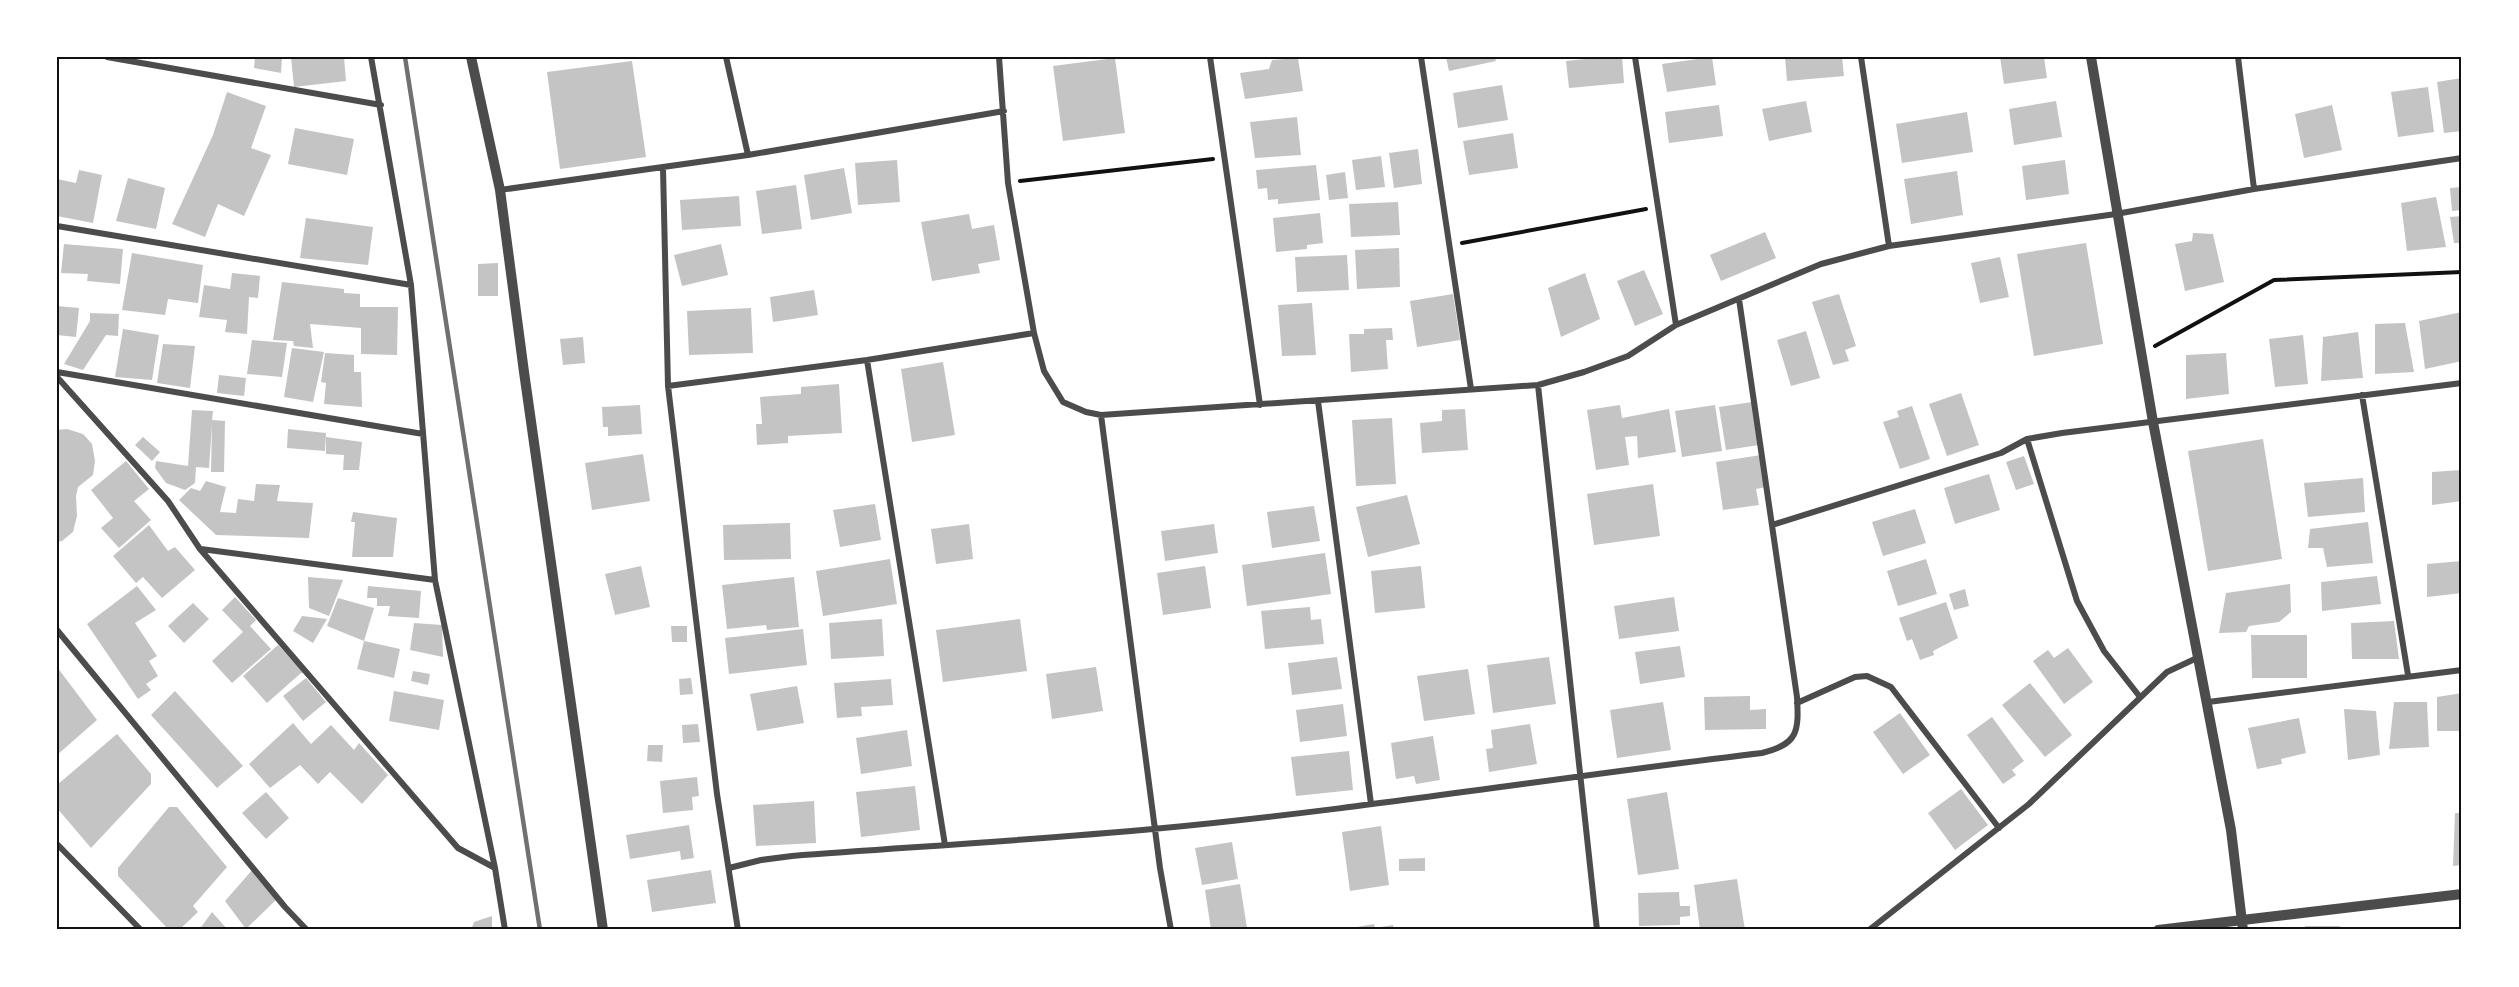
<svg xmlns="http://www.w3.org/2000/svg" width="2519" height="987" viewBox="0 0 2519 987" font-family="Commissioner,sans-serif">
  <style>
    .building { fill: #c4c4c4 }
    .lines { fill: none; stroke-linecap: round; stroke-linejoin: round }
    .path { stroke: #111; stroke-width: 4 }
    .minor { stroke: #4c4c4c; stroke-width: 6 }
    .tertiary { stroke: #4c4c4c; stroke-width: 10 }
    .rail { stroke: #707070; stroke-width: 4.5 }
    .neatline { fill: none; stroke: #111; stroke-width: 2 }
  </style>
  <rect width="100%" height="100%" fill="#fff"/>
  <path class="building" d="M255,57h27l-1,16 -27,-5z
    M291,57h53l2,24 -52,6z
    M1446,57h49l1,4 -47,10z
    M1604,57h18l2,26 -55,5 -3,-27z
    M1712,57l4,28 -49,7 -5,-28z
    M1785,57h57l2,19 -57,5z
    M2000,57h44l3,21 -43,6z
    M1115,58l10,75 -62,8 -10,-75z
    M1298,58l5,33 -58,8 -5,-26 29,-4 3,-9z
    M632,61l14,96 -86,12 -13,-97z
    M2462,78v53l-18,2 -7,-51z
    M1502,85l6,35 -50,8 -5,-35z
    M2428,87l6,45 -36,5 -7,-45z
    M227,92l39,14 -15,42 20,7 -27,61 -26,-12 -13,33 -33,-13 41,-89z
    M1806,101l6,31 -43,9 -7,-32z
    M2056,101l6,36 -48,8 -5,-36z
    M1719,105l4,31 -54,7 -4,-31z
    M2332,105l10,45 -38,8 -9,-44z
    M1967,112l6,40 -71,11 -6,-39z
    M1297,117l4,38 -46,3 -5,-36z
    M295,128l59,11 -7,36 -59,-11z
    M1513,133l5,35 -49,7 -6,-34z
    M1418,149l4,35 -28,4 -5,-35z
    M1381,156l4,31 -29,3 -4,-30z
    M897,160l3,42 -42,3 -3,-42z
    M2065,160l4,34 -43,6 -4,-34z
    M1316,165l4,35 -42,4v-5l-10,1 -1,-12 -9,1 -2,-19z
    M844,168l8,45 -41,7 -7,-45z
    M79,170l23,5 -9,48 -36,-7v-37l19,4z
    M1957,171l6,44 -52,9 -7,-45z
    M1345,172l3,26 -19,2 -3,-25z
    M128,178l37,10 -9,41 -40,-8z
    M796,185l6,44 -40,5 -6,-43z
    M2462,187v23l-10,1 -2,-23z
    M739,196l2,30 -59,4 -2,-30z
    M2436,197l10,50 -39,4 -6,-48z
    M1398,202l2,33 -49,2 -2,-33z
    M1320,213l3,30 -16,2v4l-31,3 -3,-34z
    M969,214l3,15 22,-4 6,35 -22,4 2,9 -48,8 -11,-59z
    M2462,216v27h-8l-4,-26z
    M306,218l67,9 -5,38 -68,-7z
    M1765,232l11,26 -55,23 -11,-26z
    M2193,233l20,1 11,48 -39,9 -10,-47 17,-3z
    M2086,243l17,101 -69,12 -17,-102z
    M64,244l59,5 -3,35 -33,-3 1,-7 -27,-1z
    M721,244l7,31 -46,11 -8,-31z
    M1399,248l1,39 -43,2 -2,-39z
    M132,253l71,12 -5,38 -30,-4 -3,16 -43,-5z
    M1347,255l2,35 -52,2 -2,-35z
    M2000,257l9,40 -29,6 -9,-40z
    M498,263v33h-20v-32z
    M1644,270l19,44 -28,12 -18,-45z
    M232,273l28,3 -2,22 -9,-1 -2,37 -22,-2 2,-12 -28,-3 5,-32 26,4z
    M1585,273l15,46 -39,18 -13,-49z
    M282,282l62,7v4l16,1v13h38l-1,48 -36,-1v-26l-51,-4 3,24 -19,-2 -1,-5 -20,-1z
    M814,290l4,25 -45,7 -3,-25z
    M1453,294l7,46 -43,7 -7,-46z
    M1839,294l17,52 -11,4 4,11 -16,4 -21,-63z
    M1312,303l4,52 -34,1 -4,-51z
    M57,306l22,2 -3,29 -19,-2z
    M751,308l2,45 -64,2 -2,-44z
    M2462,312v49l-37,8 -6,-48z
    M90,313l29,1 -1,22 -12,-1 -23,35 -19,-6 26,-43z
    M2405,323l9,49 -39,2v-50z
    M1392,328l1,12h-7l2,29 -37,3 -2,-38h15v-5z
    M123,329l36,6 -7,45 -37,-3z
    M1806,331l14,47 -29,8 -14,-46z
    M2358,332l5,46 -42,3 2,-44z
    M2303,335l5,49 -33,3 -6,-48z
    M583,337l2,26 -22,2 -3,-26z
    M252,340l35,3 -5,34 -35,-3z
    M163,344l32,2 -5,42 -33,-5z
    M292,348l32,4 -11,50 -29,-5z
    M325,353l29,2v17h7l1,35 -38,-3 2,-21 -5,-1z
    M2226,353l3,41 -43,5v-44z
    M943,362l12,73 -43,7 -11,-73z
    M219,375l27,3 -2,18 -27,-3z
    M839,384l3,49 -54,3v7l-31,2 -1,-21h6l-2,-27 41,-3v-7z
    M1961,393l18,52 -32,11 -18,-52z
    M1752,402l7,43 -33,5 -7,-43z
    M640,405l2,29 -34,2v-9h-5l-1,-20z
    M1620,405l2,13 47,-9 7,43 -38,6 -1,-22 -12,1 4,28 -33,5 -9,-60z
    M1715,405l7,46 -40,6 -7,-46z
    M1912,406l18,53 -30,10 -17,-47 16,-5 -2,-6z
    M1465,409l3,41 -46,3 -2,-30 22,-2v-11z
    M192,410l21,1 -1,9 13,1 -1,51h-13l1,-48 -3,44 -13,-1 -1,16 -10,7 -19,-7 -11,-15 1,-7 32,5z
    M1392,418l4,66 -40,2 -4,-66z
    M67,429l16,5 9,10 3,17 -2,14 -15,12 -2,9 1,20 -4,16 -11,9 -5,1v-112z
    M288,429l38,4 -1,18 -38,-3z
    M143,437l17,15 -8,9 -17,-16z
    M326,437l36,5 -3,28h-16l1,-15 -18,-1z
    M2263,439l19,120 -74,12 -20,-120z
    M643,454l7,47 -58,9 -7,-47z
    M1761,455l5,32 -10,2 3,16 -36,5 -7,-48z
    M2024,456l10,28 -18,6 -10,-28z
    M126,461l23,28 -15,12 17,19 -32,28 -18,-20 12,-10 -22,-28z
    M2462,470v31l-30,4v-33z
    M1989,474l11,36 -45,14 -11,-36z
    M2363,478l2,34 -57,5 -4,-34z
    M206,481l20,6 -6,25 16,1 2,-14 16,2 2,-17 24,1 -3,16 36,2 -4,35 -93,-3 -37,-35 12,-12 9,3z
    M1653,484l7,52 -66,9 -7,-51z
    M1407,495l13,49 -52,13 -12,-50z
    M875,504l6,36 -41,7 -7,-37z
    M1314,506l6,35 -48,7 -5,-36z
    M1915,509l11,34 -43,13 -11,-34z
    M353,512l44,6 -4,39h-41l3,-35h-4z
    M2368,522l5,41 -46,4 -4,-19h-15l2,-19z
    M790,523l1,36 -67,1 -1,-35z
    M969,524l4,35 -37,5 -5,-35z
    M1214,524l4,29 -53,8 -4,-30z
    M149,525l19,26 7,-4 20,23 -33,28 -19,-21 -7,6 -23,-27z
    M1325,553l6,41 -84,12 -5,-41z
    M890,559l7,45 -74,12 -7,-45z
    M1926,559l11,35 -39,12 -11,-35z
    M2462,561v32l-35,4v-33z
    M641,566l9,41 -35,8 -10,-41z
    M1205,566l6,42 -48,7 -6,-42z
    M1421,566l4,42 -50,5 -4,-42z
    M2377,576l4,28 -59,7 -1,-29z
    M308,577l35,3 -14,36 -20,-8z
    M794,577l5,50 -32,3 -1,-5 -39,4 -5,-44z
    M2290,584l1,28 -12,10 -30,4 -3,6 -27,1 7,-40z
    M137,586l19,24 -21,13 22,33 -8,5 9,15 -12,8 5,6 -13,9 -51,-75z
    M368,586l53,5 -2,27 -31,-2 2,-10h-13v-8h-10z
    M1965,589l4,17 -15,4 -5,-16z
    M235,597l21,23 -6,6 21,23 -39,34 -20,-22 31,-29 -21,-22z
    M1674,597l5,34 -60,8 -5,-33z
    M338,598l36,10 -10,33 36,8 -6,29 -37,-9 7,-28 -37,-15z
    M1946,602l12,36 -25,13 1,4 -14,5 -8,-21 -5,2 -8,-23z
    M193,603l16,16 -25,24 -16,-17z
    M1310,607l1,13 10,-1 3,25 -59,5 -4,-38z
    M302,616l25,3 -14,24 -20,-12z
    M882,619l2,37 -53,3 -2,-36z
    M1020,619l7,52 -84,11 -7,-52z
    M2394,621l5,38h-47l-1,-36z
    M414,623l28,2 1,32 -33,-7z
    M671,626h16v16h-15z
    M803,629l4,36 -78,9 -4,-36z
    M2251,635h56v43h-55z
    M278,645l26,28h-3l-34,30 -24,-27z
    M1680,646l5,31 -45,7 -5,-32z
    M2068,648l25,34 -29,22 -31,-43 15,-11 6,8z
    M1337,657l5,32 -50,6 -4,-32z
    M1549,657l7,47 -63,9 -6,-48z
    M57,667l40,53 -40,35z
    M1096,667l7,44 -51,8 -6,-45z
    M1468,669l7,45 -51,7 -7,-45z
    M413,671l17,3 -2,11 -17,-4z
    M306,678l20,24 -23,19 -20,-25z
    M691,678l2,16 -13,1 -1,-16z
    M891,679l2,26 -32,2 1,9 -25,2 -3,-35z
    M2030,683l42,52 -27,22 -43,-52z
    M797,686l7,37 -47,8 -7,-37z
    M175,691l68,75 -26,22 -66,-73z
    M394,691l50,9 -5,30 -50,-9z
    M2462,693v38h-25v-34z
    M1750,696v14l16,-1v20l-61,1 -1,-33z
    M1663,702l8,48 -54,8 -7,-48z
    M2394,702h33l2,45 -40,2z
    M1343,704l4,32 -47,6 -4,-32z
    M2344,709l32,2 4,44 -32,5z
    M1900,713l30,42 -27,19 -30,-42z
    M1992,717l32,44 -12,9 4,5 -13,9 -36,-49z
    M2299,718l7,35 -25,6 1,5 -25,5 -9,-41z
    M293,723l18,21 20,-19 23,25 5,-7 29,32 -26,29 -32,-32 -12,12 -18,-19 -30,23 -21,-24z
    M698,724l2,18 -17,1 -1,-18z
    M1530,724l7,40 -48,8 -3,-23 7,-1 -2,-18z
    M907,730l5,36 -51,8 -5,-36z
    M117,734l34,40v10l-60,64 -34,-40v-23z
    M1433,736l7,44 -24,4 -2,-8 -18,3 -5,-36z
    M648,745h15l-1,17 -15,-1z
    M1349,751l4,39 -57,6 -5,-39z
    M697,777l2,19 -7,1 1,13 -30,3 -3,-32z
    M915,786l5,44 -59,7 -5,-45z
    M1961,789l27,36 -33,25 -27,-37z
    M266,792l23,26 -23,21 -24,-26z
    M1667,792l12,77 -41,6 -11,-76z
    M814,801l2,42 -60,3 -3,-41z
    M169,807h8l50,60 -34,39 5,6 -19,18h-10l-51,-54v-8z
    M2455,813h7v52l-9,1z
    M689,825l5,33 -13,2 -1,-9 -50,8 -4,-24z
    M1381,826l8,59 -39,6 -8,-59z
    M1232,842l6,37 -36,6 -7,-37z
    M1425,858v13h-26v-12z
    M253,869l24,30 -31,30 -21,-28z
    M711,870l5,33 -64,9 -5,-32z
    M1737,879l8,51h-45l-6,-45z
    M1240,884l7,44 -36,2 -6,-40z
    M1679,892l1,14h10v10l-10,1v8l-41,1 -1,-33z
    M212,912l16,18h-29z
    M492,916v14h-21l3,-8z
    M1374,924l1,4 18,-3 1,5h-37v-3z
    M2305,926h35v4h-35z"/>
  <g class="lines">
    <path class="path" d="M1020,181l193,-22
      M1462,243l184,-34
      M2155,346l119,-66 188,-8"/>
    <path class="minor" d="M107,57l274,48
      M371,57l40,228 24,295 60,288 10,62
      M726,57l22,98
      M999,57l9,126 26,150 10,38 19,31 23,10 15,3 437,-30 46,-13 44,-16 48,-31 145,-61 68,-18 227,-32 138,-25 208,-31
      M1210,57l50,348
      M1421,57l50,332
      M1635,57l41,268
      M1861,57l28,189
      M2238,57l16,132
      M663,168l5,218 49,408 21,136
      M500,190l248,-35 256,-44
      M57,226l354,59
      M867,360l78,485
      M57,372l366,62
      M57,377l111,124 32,48 258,299 37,20
      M1538,385l59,545
      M668,386l199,-26 167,-27
      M2362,395l46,280
      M1318,401l53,403
      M1101,415l59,453 11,62
      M2027,439l50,162 27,50 36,46
      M1772,525l182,-57 47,-15 26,-14 35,-6 400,-50
      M201,549l234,31
      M57,630l228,277 22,23
      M2208,702l254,-32
      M1797,703l58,-26 12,-1 24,11 108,141
      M57,844l84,86
      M729,868l32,-8 31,-4c120,-9 241,-16 361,-27 204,-19 406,-52 609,-76 36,-9 37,-21 35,-56l-58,-398
      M1869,930l160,-126 138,-132 32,-15"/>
    <path class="tertiary" d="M471,57l29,133 24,182 79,558
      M2091,57l62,365 78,408 12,100
      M2158,930l304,-36"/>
    <path class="rail" d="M405,57l135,873"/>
  </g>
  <rect width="2519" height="987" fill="none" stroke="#ffffff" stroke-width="117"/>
  <rect x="58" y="58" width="2402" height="870" class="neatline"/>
</svg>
